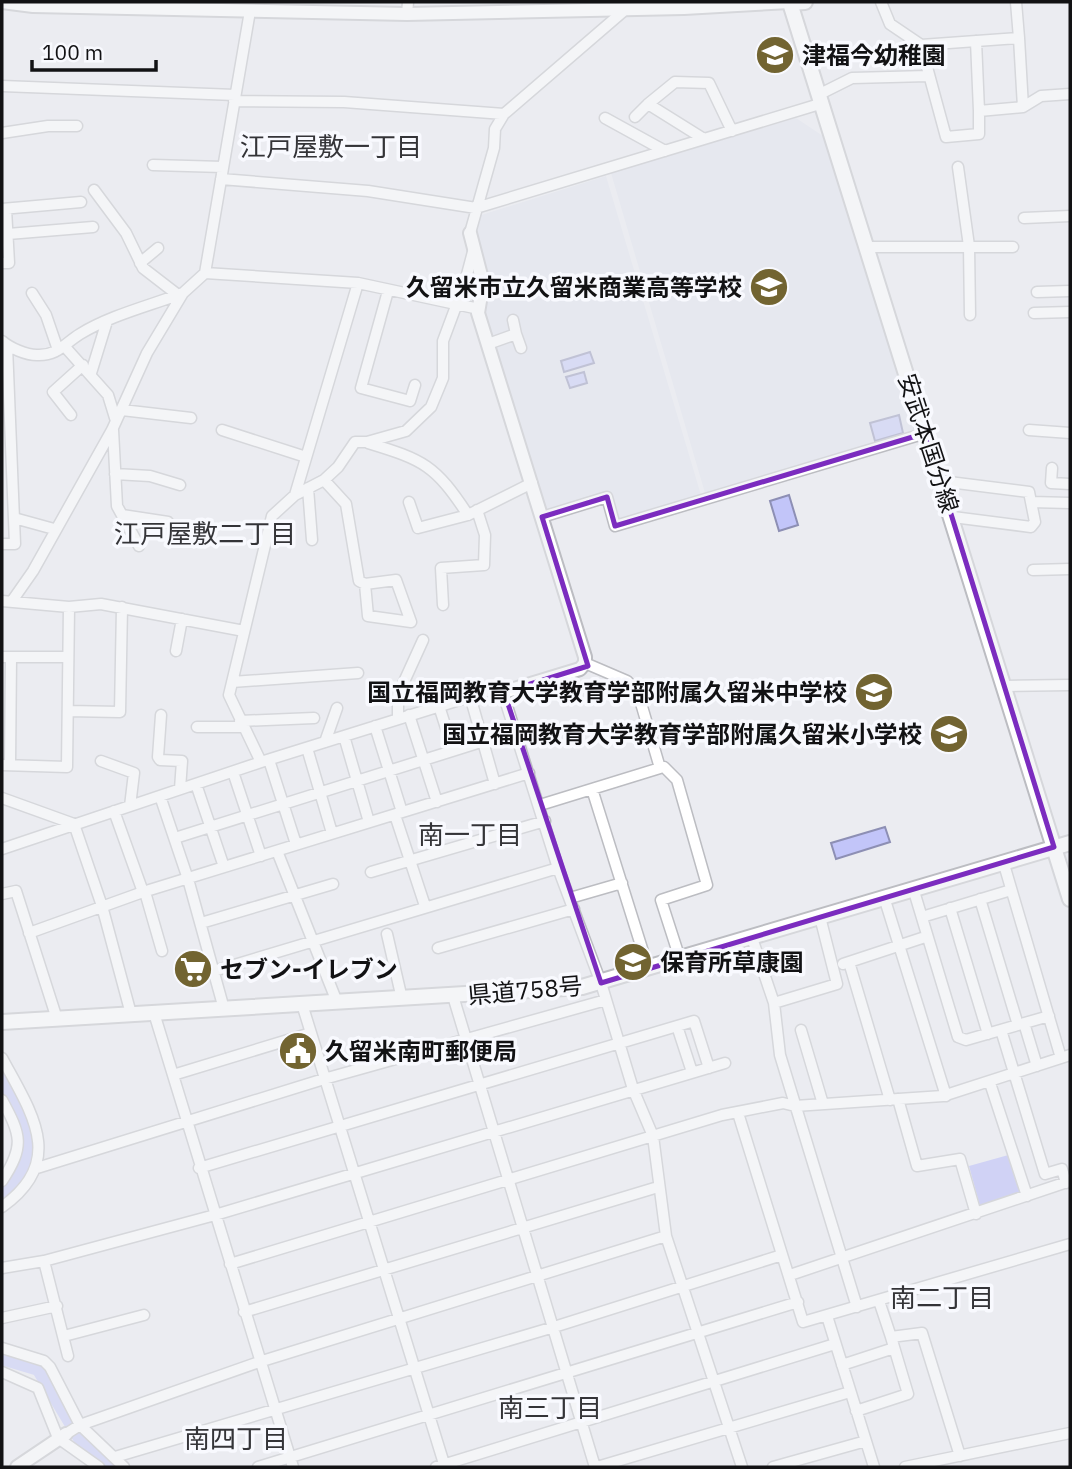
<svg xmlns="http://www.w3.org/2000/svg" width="1072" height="1469" viewBox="0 0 1072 1469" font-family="'IBM Plex Sans','Noto Sans JP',sans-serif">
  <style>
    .built { fill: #e0e2ee }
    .park { fill: #afb2fa }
    .water { fill: #c2c5f9; stroke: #8d8fb4; stroke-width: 2 }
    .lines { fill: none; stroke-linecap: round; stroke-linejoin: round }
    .river { stroke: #c2c5f9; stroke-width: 16 }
    .minor-casing { stroke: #bcbdc2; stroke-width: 13 }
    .tertiary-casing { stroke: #bcbdc2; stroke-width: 16 }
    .secondary-casing { stroke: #bcbdc2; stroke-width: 18 }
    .minor { stroke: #fff; stroke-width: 10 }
    .tertiary { stroke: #fff; stroke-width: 12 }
    .secondary { stroke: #fff; stroke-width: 14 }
    .marked { fill: none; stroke: #7b2cbf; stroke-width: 5; stroke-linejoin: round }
    .labels { text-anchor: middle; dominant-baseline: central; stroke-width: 7; stroke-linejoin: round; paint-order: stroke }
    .poi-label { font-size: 24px; font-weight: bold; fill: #121214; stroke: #f8f9fe; text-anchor: start }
    .street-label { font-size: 24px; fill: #121214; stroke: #f8f9fe }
    .neighbourhood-label { font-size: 26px; fill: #343438; stroke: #f8f9fe }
  </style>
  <rect width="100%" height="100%" fill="#ebecf1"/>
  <path class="built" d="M796,118l27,18 95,295 -213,62 -94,-320z
    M606,176l95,319 -85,28 -10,-30 -61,19 -62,-199 5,-26 -13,-60 3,-11z"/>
  <path class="park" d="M1012,1154l12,44 -43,12 -12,-44z"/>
  <path class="water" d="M590,352l4,11 -30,9 -3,-11z
    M584,372l3,11 -17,5 -4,-11z
    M899,415l4,18 -28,8 -5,-18z
    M789,495l9,30 -19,6 -9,-30z
    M885,827l5,15 -54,17 -5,-16z"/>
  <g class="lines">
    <path class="river" d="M2,1079c16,31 37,55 21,91 -4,10 -11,18 -21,23
      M2,1357l37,11 42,70 31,29"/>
    <g class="minor-casing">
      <path id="minor" d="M881,2l9,22 31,21 98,-7 -3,-36
        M407,14l1,-12
        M1019,38l4,69
        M976,41l3,70
        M921,45l25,92 33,-3v-23l44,-4 18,-11 29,-2
        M2,86l233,9
        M820,94l32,-16 76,-2
        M234,101l110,1 160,12
        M635,117l13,-13
        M605,118l60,33
        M2,133l46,-7h29
        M704,139l-56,-35 27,-22 34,1 23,48
        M153,165l70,2
        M958,167l11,79 1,69
        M221,179l147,12 108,17 347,-105
        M94,190l32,43 17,35 35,27
        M2,209l79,-7
        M1024,218l46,-2
        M470,233l24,-85 1,-19 9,-15 122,-105
        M8,234l85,-7
        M868,247h145
        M2,263h7l-3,-54
        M140,263l18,-15
        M205,273l153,10 121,26
        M388,291l-27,97 49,13 5,-16
        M1037,292l33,-1
        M32,293l14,22 12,35
        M1034,313l36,-1
        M513,320l3,14
        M2,341c8,7 24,14 35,14 21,1 28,-12 43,-21 31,-19 69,-28 103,-41
        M488,344l28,-10 5,14
        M66,348l42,47 8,26
        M91,373l16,-52
        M122,410l69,8
        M71,415l-18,-23 30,-27
        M113,430l4,76 22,40
        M222,430l84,27
        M1029,430l41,3
        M368,443c56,17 67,22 100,72
        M1052,468l-1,15 19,1
        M115,474l35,2 30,9
        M324,480l22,24 13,77 6,3 31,-4 15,42
        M941,481l88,11 6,30 -4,5 -78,-10
        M308,488l4,52
        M295,495l63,-212
        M409,502l9,26 50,-13 64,-32
        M1031,502l39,1
        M122,515l46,7
        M542,517l65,-20 8,29 311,-93
        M14,518l40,11
        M2,544h13l-8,-198
        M1033,570l37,-1
        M365,584l3,32 43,6
        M2,601l67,6 32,-3 143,27
        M12,601l21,-30 79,-141 35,-77 36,-60 22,-20 45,-262
        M443,605l-2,-37 43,-3 1,-30 -8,-25
        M176,651l6,-32
        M2,657h66
        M585,663l42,18 11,12 22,75
        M232,682l126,-9
        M1006,686l64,-1
        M470,696l25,88
        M439,706l14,44
        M68,711l52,1 2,-105
        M161,715l-3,42 2,3 22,1 -2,28
        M409,715l28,87
        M398,719v-24l25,-55
        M240,721l74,-3
        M375,726l27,86
        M197,727h46
        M344,736l25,86
        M325,742l12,-34
        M307,748l25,85
        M269,760l27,84
        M101,761l33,12 -4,33
        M261,762l-32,-67 43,-179 23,-21 29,-15 14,-13 17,-25h12l39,-11 25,-24 12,-29v-37l22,-59 9,-34
        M10,764l1,-107
        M2,765l65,2 2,-160
        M233,772l28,84
        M196,784l28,83
        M592,789l52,166
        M160,796l28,83 36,130
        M2,798l72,26 28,82 29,108
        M540,805l120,-37 4,-1 13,13 30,105 -46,15 19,59
        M114,811l29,81
        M395,815l30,91
        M175,838l341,-107
        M2,849l259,-87 240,-75 57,181 43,115 32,106 20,47 13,100 76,231
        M277,851l60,151
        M1003,861l58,197
        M371,872l174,-51
        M913,888l45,149 8,3 83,-24
        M145,892l17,59
        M2,894l14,-3 41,128
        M884,897l62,199
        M570,898l52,-15
        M980,899l38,126
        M950,908l38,126
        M922,917l89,-27
        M201,923l132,-39
        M29,933l114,-41 386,-119
        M387,934l15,65
        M752,938l22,65 6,52 77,252
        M438,948l136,-39
        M849,962l41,138
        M843,964l79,-26
        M214,971l344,-103
        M453,996l142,471
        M774,1003l63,-19 -17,-67
        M302,1004l143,463
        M154,1013l139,454
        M1024,1023l13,43
        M677,1026l15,46
        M801,1030l22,74
        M1001,1030l44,144 17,-5 4,14
        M2,1058c29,54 65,103 0,149
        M173,1075l138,-42
        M990,1083l37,113
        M898,1099l19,67 43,-7 16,55
        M2,1100c19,35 23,46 0,81
        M738,1113l65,209 267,-78
        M37,1168l287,-89 282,-79
        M199,1168l495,-147 15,47
        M44,1261l24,95
        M230,1264l492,-149 61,-12 12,3 148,-10 127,-41
        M2,1268l42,-7 171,-46 510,-152
        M790,1275l280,-94
        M879,1301l12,36 31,-4 38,123
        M244,1312l414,-125
        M827,1316l47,151
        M2,1318l55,-12
        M64,1336l80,-21
        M2,1348l42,13 6,6 30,58 179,-63 407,-126
        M842,1365l52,-17
        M2,1372l36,16 20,50 41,29
        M856,1411l52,-17 -17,-57
        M66,1434l14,-9 44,42
        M115,1457l439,-130 228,-72
        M258,1467l540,-165
        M436,1467l399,-123
        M597,1467l253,-75
        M773,1467l93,-26
        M905,1467l165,-34"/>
    </g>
    <g class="tertiary-casing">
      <path id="tertiary" d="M2,2l31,4 374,8 277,-6 105,-6
        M470,233l13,50 -5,30 107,344v6l-5,6 -76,23
        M17,1467l49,-33"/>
    </g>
    <g class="secondary-casing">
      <path id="secondary" d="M805,2l-15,1 280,896
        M2,1022l580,-35 488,-144"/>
    </g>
    <use href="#minor" class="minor"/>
    <use href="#tertiary" class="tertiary"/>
    <use href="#secondary" class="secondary"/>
  </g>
  <path d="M0 0H1072V1469H0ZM926,433l128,414 -453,136 -97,-291 84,-26 -46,-149 65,-20 8,29z" fill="#ebecf1" fill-opacity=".55" fill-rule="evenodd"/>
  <path class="marked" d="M926,433l128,414 -453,136 -97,-291 84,-26 -46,-149 65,-20 8,29z"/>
  <defs>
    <g id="school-disc" transform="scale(2.0125)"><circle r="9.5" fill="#726431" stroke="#f8f9fe"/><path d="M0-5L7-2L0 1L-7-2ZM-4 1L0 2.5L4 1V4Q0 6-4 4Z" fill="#fff"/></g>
    <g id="supermarket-disc" transform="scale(2.0125)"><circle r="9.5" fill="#726431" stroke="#f8f9fe"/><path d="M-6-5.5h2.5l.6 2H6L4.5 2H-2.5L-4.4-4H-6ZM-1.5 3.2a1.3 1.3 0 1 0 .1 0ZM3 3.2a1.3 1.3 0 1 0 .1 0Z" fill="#fff"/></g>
    <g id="civic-disc" transform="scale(2.0125)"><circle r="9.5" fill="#726431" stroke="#f8f9fe"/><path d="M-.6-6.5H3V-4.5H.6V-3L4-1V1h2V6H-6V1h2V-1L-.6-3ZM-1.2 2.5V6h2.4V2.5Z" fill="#fff"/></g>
  </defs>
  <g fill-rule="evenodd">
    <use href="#school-disc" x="775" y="55"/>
    <use href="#school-disc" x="769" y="287"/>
    <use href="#school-disc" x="874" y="692"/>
    <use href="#school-disc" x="949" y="734"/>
    <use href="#school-disc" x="633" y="962"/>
    <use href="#supermarket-disc" x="193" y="969"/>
    <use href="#civic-disc" x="298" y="1051"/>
  </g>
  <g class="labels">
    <g class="poi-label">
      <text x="802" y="55">津福今幼稚園</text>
      <text x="742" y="287" text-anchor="end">久留米市立久留米商業高等学校</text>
      <text x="847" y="692" text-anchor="end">国立福岡教育大学教育学部附属久留米中学校</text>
      <text x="922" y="734" text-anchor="end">国立福岡教育大学教育学部附属久留米小学校</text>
      <text x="660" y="962">保育所草康園</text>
      <text x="220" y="969">セブン-イレブン</text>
      <text x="325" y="1051">久留米南町郵便局</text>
    </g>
    <g class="street-label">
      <text transform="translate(929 443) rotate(72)">安武本国分線</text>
      <text transform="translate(525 990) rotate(-5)">県道758号</text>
    </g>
    <g class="neighbourhood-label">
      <text x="331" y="146">江戸屋敷一丁目</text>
      <text x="205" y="533">江戸屋敷二丁目</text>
      <text x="470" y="834">南一丁目</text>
      <text x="942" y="1297">南二丁目</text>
      <text x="550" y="1407">南三丁目</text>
      <text x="236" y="1438">南四丁目</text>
    </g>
  </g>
  <rect width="1072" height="1469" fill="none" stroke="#121214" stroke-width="7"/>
  <path d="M32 60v10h124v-10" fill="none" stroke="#121214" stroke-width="3.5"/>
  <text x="42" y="60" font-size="21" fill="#121214" stroke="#f8f9fe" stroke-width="5" paint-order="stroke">100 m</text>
</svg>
